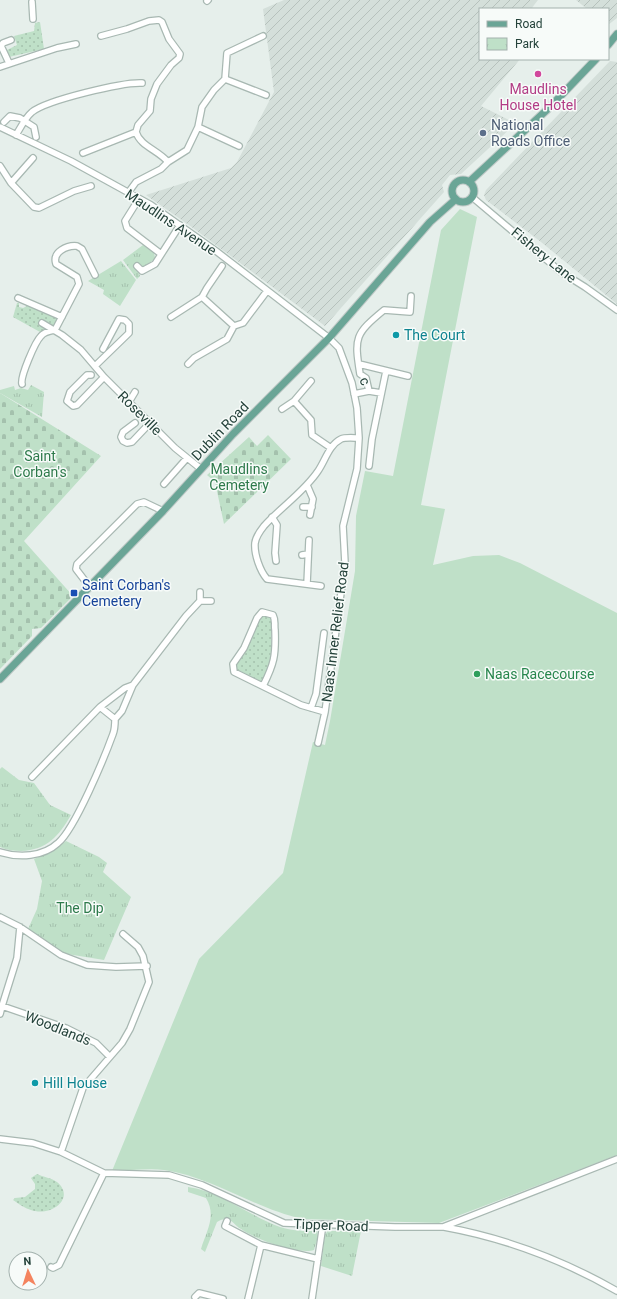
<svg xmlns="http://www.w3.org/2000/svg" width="617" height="1299" viewBox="0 0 617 1299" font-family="Roboto,sans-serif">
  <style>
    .industrial { fill: url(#industrial-furrows) }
    .grass { fill: url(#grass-dots) }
    .cemetery { fill: url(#cemetery-stones) }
    .park { fill: url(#park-tufts) }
    .pitch { fill: #bfe0c8 }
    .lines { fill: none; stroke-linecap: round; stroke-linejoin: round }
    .minor-casing { stroke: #a8b8b2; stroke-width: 8 }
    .major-casing { stroke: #c2cac8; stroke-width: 9 }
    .minor { stroke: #fff; stroke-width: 5.5 }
    .major { stroke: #6aa596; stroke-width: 7 }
    .hotel-dot { fill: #d1479c; stroke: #f7fbf9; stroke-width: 1.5 }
    .service-dot { fill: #5c6f8a; stroke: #f7fbf9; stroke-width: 1.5 }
    .culture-dot { fill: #0f9aa8; stroke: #f7fbf9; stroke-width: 1.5 }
    .transit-dot { fill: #1a4fb4; stroke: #f7fbf9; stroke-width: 1.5 }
    .leisure-dot { fill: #2e9e5b; stroke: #f7fbf9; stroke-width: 1.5 }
    .labels { text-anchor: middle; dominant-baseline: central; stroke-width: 3; stroke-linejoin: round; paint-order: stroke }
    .hotel-label { font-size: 14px; fill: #b23c85; stroke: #f7fbf9 }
    .service-label { font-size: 14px; fill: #4e5e75; stroke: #f7fbf9; text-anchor: start }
    .street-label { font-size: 14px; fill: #24423a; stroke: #f7fbf9 }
    .culture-label { font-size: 14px; fill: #0d838f; stroke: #f7fbf9; text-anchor: start }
    .park-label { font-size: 14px; fill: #2d7a4b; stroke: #f7fbf9 }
    .transit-label { font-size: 14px; fill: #164399; stroke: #f7fbf9; text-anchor: start }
    .leisure-label { font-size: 14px; fill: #27864d; stroke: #f7fbf9; text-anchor: start }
  </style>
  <defs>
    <pattern id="industrial-furrows" width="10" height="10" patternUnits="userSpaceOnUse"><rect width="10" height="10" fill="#d4dfda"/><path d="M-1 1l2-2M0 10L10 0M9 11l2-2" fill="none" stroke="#b6c1bc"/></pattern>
    <pattern id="grass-dots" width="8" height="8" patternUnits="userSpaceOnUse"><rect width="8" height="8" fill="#bfe0c8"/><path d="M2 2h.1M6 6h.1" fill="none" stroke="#a4c1ad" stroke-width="1.8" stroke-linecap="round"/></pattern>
    <pattern id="cemetery-stones" width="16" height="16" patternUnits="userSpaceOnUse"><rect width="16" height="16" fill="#bfe0c8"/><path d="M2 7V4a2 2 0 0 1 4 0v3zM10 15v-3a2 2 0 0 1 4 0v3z" fill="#a4c1ad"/></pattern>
    <pattern id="park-tufts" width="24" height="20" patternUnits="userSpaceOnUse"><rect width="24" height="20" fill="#bfe0c8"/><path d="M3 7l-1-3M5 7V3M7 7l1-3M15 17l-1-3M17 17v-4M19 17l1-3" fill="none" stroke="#a4c1ad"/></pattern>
  </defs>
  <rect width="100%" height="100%" fill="#e6efeb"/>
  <path class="industrial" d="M284,0h254l-7,9h-51v50h40l-39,47 30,15 1,6 -51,47 -11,1 -8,10 2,7 -119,134 -132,-98 -47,-33 85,-27 6,-6 37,-70 -11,-83z
    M576,0h41v18l-9,7v-16h-21z
    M610,61l7,1v242l-76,-62 -55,-42 -2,-5 2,-5z"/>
  <path class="grass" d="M40,22l4,27 -35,8 -2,-7 10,-5 -3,-9 20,-5 1,-8z
    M17,303h2v4l4,1 6,-3 30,13 -4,7h-4l-11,7 -27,-15z
    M261,615l9,2c3,4 1,7 1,12 0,19 2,37 -10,53l-27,-12c0,-9 9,-18 14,-26 5,-8 6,-22 13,-29z
    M37,1174c6,3 15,4 20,8 18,15 -3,33 -22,29 -7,-1 -15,-6 -22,-11l2,-2 10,-1 10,-8v-5l-4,-6z"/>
  <path class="cemetery" d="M0,393l101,63 -77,85 49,55 -32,32 -9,1v7l-32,33z
    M268,435l23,24 -67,65 -9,-42 -8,-7 42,-38 8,9z"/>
  <path class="park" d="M143,245l11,7 1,6c-5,6 -12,7 -17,13l2,5 -3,3 -14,-19z
    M121,261l15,19 -16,26 -17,-12 1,-4 -16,-9z
    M31,385l13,7 -2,25 -42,-24v-3l14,-4 1,4 6,-2 7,2z
    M2,767l17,13 15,3 16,22 21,10c-12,21 -24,35 -50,36 -7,0 -14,-1 -21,-4v-78z
    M66,841l33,16 8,6 -4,9 28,25 -27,63 -43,-7 -33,-24 9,-20 5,-28 -8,-22 22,-10z
    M188,1187c31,4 62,29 92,40 12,4 24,4 37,4l1,6 -4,13c-17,5 -59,-11 -73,-21 -6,-3 -8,-9 -15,-10 -3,0 -6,1 -9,3l-12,30 -4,-3c5,-17 16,-33 5,-51l-18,-6z
    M328,1231h33l-9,45 -31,-10 4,-32z"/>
  <path class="pitch" d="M460,209l17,8 -56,288 24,4 -12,56 40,-9 26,-1 21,8 97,50v542l-178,68 -136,-4c-48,-10 -90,-42 -139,-49 -16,-2 -36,1 -52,1l87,-212 84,-86 30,-131 12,3 5,-24 25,-150 1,-55 9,-45 28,5 48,-246z"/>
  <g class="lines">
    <g class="minor-casing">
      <path id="minor" d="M207,1l1,-1
        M32,2l1,17
        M101,36l26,-7 22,-8 10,-1 3,2 7,17 11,15 -1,4 -8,7 -14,19 -6,15 -1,12 -12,14 -2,7c4,14 22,18 32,30
        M9,63l-8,-17 2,-3 8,-3
        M0,67l57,-19 19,-4
        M225,79l41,16
        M4,122l6,-6 10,2 14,9 2,10
        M0,127l71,34 80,44 65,46 113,87 10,10 13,35 5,25 2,30 -2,31 -14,57 2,37 -20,149 -7,31
        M198,127l41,19
        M16,135c5,-8 9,-17 16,-23 15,-12 91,-30 110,-29
        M83,153l53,-21
        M0,166l11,17 23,24 5,1 35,-17 17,-5
        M11,183l22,-25
        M128,193l8,-11 25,-13 7,-7 19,-12 11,-23 4,-20 12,-17 11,-11 2,-26 36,-17
        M472,197l89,75 24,15 32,23
        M135,205l-10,16 2,7 34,26
        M137,266l5,5 13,-7 25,-39
        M202,297l5,-9 15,-22
        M18,298l44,19
        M171,317l31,-20 32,29
        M42,323l20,12 19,15 23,27 71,71 26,21
        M188,364l6,-6 33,-19 7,-13 9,-3 24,-32
        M359,364l49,12
        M95,366l34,-33v-9l-4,-4 -6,-1 -16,30
        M91,375h-4l-17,17 -3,9 6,5 4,-1 27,-28
        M22,384c-2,-7 13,-42 19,-48 3,-4 9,-5 14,-6l24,-46 -2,-7 -21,-13c-4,-12 11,-19 21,-18l5,3 13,26
        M369,391l-3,-13 -6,-4c-6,-37 -5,-40 24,-64l26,2 1,-16
        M354,394l15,-3 12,2
        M294,401l17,19 1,15 19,13
        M129,402l6,-10
        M282,409l12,-8 17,-20
        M135,423l-12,9 -2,5 2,4 4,2 5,-1 18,-19
        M369,466l3,-27 14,-68
        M164,484l23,-26
        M307,485l6,14 -3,16
        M303,507h9
        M272,517l5,8 -2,28 1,8
        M302,555l6,-1
        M307,584l2,-44
        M89,586l-13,-17 1,-5 60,-60 7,-2 19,9
        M321,586l-54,-7c-7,-8 -13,-25 -12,-36 1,-7 5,-12 9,-17 17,-19 40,-34 54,-55 7,-10 11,-26 23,-32 4,-2 13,-1 18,-1
        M200,592v9h11
        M263,686c11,-22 13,-30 12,-56 -1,-6 1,-9 -2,-15l-11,-3 -5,6 -13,30 -11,16 1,8 67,33 24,7
        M100,707l25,-19 8,-3 53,-69 14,-15
        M311,708l5,-14 8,-61
        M115,719l7,-8 11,-26
        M0,852c19,6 43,5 58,-9 17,-14 47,-87 55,-109 2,-5 2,-11 2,-15l-15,-12 -68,70
        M0,917l20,10 41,28 26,10 29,2 31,-1
        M2,1006l15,-48 3,-31
        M0,1014l2,-8 64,22 30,15 13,13
        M0,1139l33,4 28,9 43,21 65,2 33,10 82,38 111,4h48l174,-68
        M61,1152l22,-64 39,-45 8,-14 19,-47 -6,-26 -5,-9 -15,-13
        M227,1221l-2,5 36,19 57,14
        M444,1227c61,11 119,33 173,64
        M51,1267l2,1 6,-3 45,-92
        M195,1297l4,-4 24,6
        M248,1299l13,-54
        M312,1299l11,-75"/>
    </g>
    <g class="major-casing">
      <path id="major" d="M608,45l9,-11
        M452 191a11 11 0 1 1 22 0a11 11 0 1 1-22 0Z
        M469,182l81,-75 46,-48
        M0,679l163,-168 70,-77 96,-96 101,-116 26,-23"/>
    </g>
    <use href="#minor" class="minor"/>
    <use href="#major" class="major"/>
  </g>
  <circle class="hotel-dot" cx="538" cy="74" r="4"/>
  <circle class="service-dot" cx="483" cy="133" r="4"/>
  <g class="culture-dot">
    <circle cx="396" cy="335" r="4"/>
    <circle cx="35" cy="1083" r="4"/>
  </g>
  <rect class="transit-dot" x="70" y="589" width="8" height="8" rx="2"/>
  <circle class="leisure-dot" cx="477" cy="674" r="4"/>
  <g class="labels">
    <g class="hotel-label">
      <text x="538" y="89">Maudlins<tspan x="538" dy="16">House Hotel</tspan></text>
    </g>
    <g class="service-label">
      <text x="491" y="125">National<tspan x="491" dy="16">Roads Office</tspan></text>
    </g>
    <g class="street-label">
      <text transform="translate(171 222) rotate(34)">Maudlins Avenue</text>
      <text transform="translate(544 255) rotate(39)">Fishery Lane</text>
      <text transform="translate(365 381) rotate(63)">c</text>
      <text transform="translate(140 413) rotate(45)">Roseville</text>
      <text transform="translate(220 431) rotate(-46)">Dublin Road</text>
      <text transform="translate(335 632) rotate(-83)">Naas Inner Relief Road</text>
      <text transform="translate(58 1028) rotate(22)">Woodlands</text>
      <text transform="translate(331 1225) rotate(2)">Tipper Road</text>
    </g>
    <g class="culture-label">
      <text x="404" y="335">The Court</text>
      <text x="43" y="1083">Hill House</text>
    </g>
    <g class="park-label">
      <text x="40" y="456">Saint<tspan x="40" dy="16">Corban's</tspan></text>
      <text x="239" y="469">Maudlins<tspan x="239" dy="16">Cemetery</tspan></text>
      <text x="80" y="908">The Dip</text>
    </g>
    <g class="transit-label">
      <text x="82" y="585">Saint Corban's<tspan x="82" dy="16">Cemetery</tspan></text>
    </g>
    <g class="leisure-label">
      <text x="485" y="674">Naas Racecourse</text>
    </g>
  </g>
  <rect x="479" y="8" width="130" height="52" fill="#f7fbf9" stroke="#a3b1ad"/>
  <rect x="487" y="21" width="20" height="6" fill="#6aa596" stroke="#a3b1ad"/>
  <text x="515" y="28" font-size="12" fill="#24423a">Road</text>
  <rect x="487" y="38" width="20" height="12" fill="url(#park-tufts)" stroke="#a3b1ad"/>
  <text x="515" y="48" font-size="12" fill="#24423a">Park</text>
  <g transform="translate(28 1271) rotate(356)"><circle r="19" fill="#f7fbf9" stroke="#a3b1ad"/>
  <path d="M0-3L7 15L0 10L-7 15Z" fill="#f4845f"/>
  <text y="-6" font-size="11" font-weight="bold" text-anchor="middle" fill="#24423a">N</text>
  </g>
</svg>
